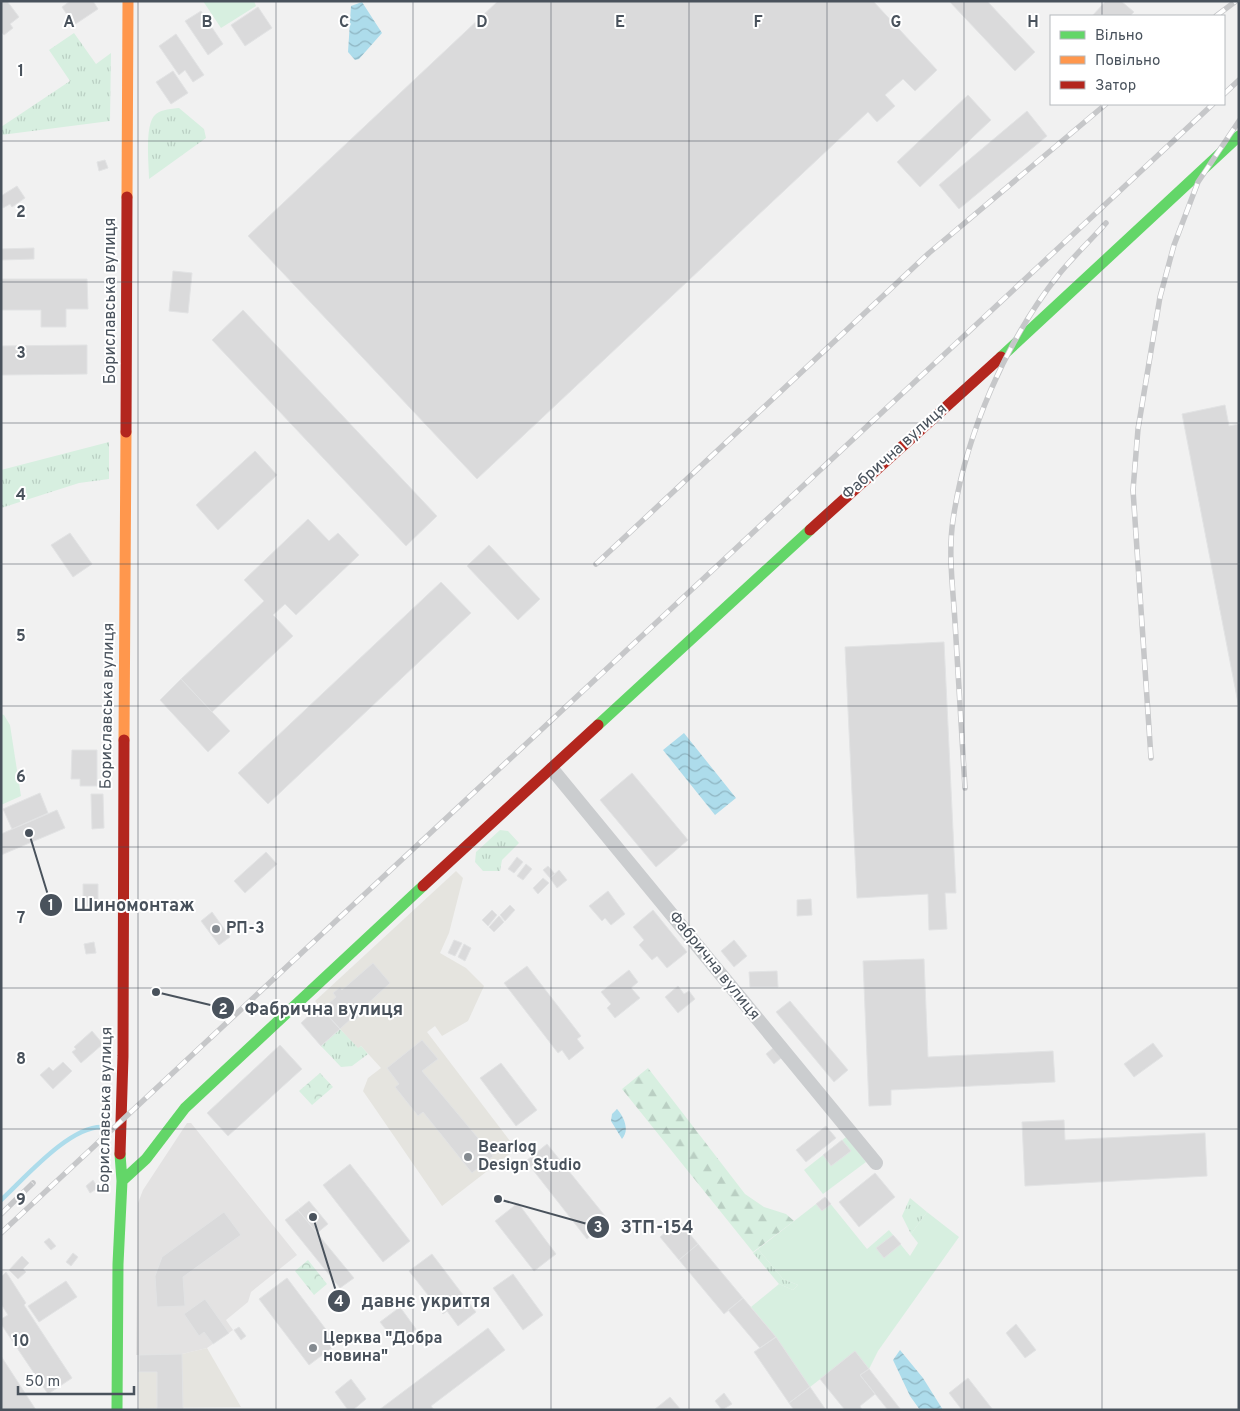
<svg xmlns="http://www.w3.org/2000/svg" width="1240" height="1411" viewBox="0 0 1240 1411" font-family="Overpass,sans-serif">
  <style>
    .commercial { fill: #e5e4df }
    .education { fill: #e3e2e2 }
    .grass { fill: url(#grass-tufts) }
    .forest { fill: url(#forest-firs) }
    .park { fill: url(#park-crowns) }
    .garden { fill: #d7efe0 }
    .water { fill: url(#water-waves) }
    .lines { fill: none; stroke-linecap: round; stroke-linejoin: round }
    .stream { stroke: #addceb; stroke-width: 4.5 }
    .building { fill: #dadadb; stroke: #e2e3e4 }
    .street { stroke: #cbcdcf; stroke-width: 14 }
    .fast { stroke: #63d668; stroke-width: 11 }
    .slow { stroke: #ff974d; stroke-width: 11 }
    .jam { stroke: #b3261e; stroke-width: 11 }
    .rail-casing { stroke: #c6c7c9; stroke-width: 5.5 }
    .rail { stroke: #fff; stroke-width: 4; stroke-dasharray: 11; stroke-linecap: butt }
    .grid { fill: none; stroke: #49525c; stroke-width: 1; stroke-opacity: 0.55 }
    .poi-dot { fill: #848a90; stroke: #fff; stroke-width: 2 }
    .labels { text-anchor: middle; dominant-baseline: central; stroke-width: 4; stroke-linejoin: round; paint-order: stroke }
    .street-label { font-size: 16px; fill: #49525c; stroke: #fff }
    .poi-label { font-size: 16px; font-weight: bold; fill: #49525c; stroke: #fff; text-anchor: start }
    .grid-label { font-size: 16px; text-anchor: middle; font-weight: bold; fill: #49525c; stroke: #fff; stroke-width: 4; stroke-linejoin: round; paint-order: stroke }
    .leader { fill: none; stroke: #49525c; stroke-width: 2 }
    .callout-dot { fill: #49525c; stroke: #fff; stroke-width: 2 }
    .mark-label { font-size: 15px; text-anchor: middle; font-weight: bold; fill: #fff }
    .callout-label { font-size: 18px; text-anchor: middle; font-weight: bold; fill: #49525c; stroke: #fff; stroke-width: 4; stroke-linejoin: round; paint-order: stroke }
  </style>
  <defs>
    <pattern id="grass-tufts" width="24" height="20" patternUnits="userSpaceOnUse" patternTransform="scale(1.25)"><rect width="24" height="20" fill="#d7efe0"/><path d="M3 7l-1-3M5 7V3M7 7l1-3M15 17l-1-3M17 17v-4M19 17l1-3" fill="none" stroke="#bacfc3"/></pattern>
    <pattern id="forest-firs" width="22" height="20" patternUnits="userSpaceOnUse" patternTransform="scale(1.25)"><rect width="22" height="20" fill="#d7efe0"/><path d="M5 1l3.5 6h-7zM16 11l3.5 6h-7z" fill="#bacfc3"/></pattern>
    <pattern id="park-crowns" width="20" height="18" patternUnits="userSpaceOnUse" patternTransform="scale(1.25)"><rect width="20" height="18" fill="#d7efe0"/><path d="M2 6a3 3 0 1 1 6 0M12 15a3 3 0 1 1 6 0" fill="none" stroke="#bacfc3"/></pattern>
    <pattern id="water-waves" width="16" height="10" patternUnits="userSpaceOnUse" patternTransform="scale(1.25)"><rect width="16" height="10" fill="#addceb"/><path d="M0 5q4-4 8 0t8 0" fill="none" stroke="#8fb5c2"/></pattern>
  </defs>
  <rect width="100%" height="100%" fill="#f1f1f1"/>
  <path class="commercial" d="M456,871l7,7 -14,55 -9,20 26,15 18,18 -16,35 -26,15 -7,-10 -8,6 89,117 -74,57 -79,-115 5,-13 13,-10 -20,-22 -3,3 -43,-48z
    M207,1348l34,59 -102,1v-53l43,-1z"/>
  <path class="education" d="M187,1123h4l106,132 -46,37 -3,10 -22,18 7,10 -26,18 -25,6 -46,1 2,-152 5,-13z"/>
  <path class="grass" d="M74,33l22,31 15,-11 -1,68 -109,14v-8l69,-46 -21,-31z
    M179,108l25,21 2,9 -57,41c0,-15 -5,-56 7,-65 7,-5 15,-5 23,-6z
    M109,442v37l-30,4 -78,25v-38z
    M500,830l8,1 11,12 -17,17 -2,11h-17l-8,-9 1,-10z
    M340,1029l18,19 3,-2 7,8 -16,12 -11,1 -20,-21z
    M910,1198l17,14 -16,22 -9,-18z
    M758,1249l25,30 15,6 -5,5 -14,-6 -26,-31z"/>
  <path class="forest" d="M648,1068l97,126 19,13 22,7 8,7 -41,31 -131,-163z"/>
  <path class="park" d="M320,1073l13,14 -21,18 -13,-14z
    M308,1260l19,24 -13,11 -19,-24z"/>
  <path class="garden" d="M203,1h51l2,5 -35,22z
    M1,714l3,1 6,10 11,71 -20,9z
    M846,1137l20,25 -43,32 -19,-24z
    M825,1197l42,52 22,-19 21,26 8,-13 -7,-9 16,-22 32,25 -81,114 -9,18 -14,-17 -45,35 -34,-50 -25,-30 28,-23 14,6 5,-5 -15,-6 -25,-30z"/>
  <path class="water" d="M362,2l20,31 -23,26 -4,1 -7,-8 3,-46z
    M684,733l52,65 -21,17 -52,-65z
    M617,1109c7,8 13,21 5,30l-11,-18 1,-7z
    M900,1350l23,28 20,32h-23l-10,-14 -17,-36z"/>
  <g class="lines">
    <path class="stream" d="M1,1200c23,-21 69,-75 102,-73"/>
  </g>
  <path class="building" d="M7,1l12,16 -9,7 3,4 -9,7 -3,-3v-30z
    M70,1h23l5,8 -24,16 -12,-18z
    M498,1h375l64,69 -22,21 -12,-12 -18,16 10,11 -18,16 -9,-10 -391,367 -229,-243z
    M949,1h38l48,51 -20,19z
    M1106,1h15l13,11 -4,4h-38z
    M258,7l14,21 -27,18 -14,-21z
    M201,11l22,33 -15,11 -23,-34z
    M176,34l28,41 -11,7 -8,-12 -6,5 -20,-29z
    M173,71l15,22 -17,11 -15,-22z
    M968,95l23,25 -71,67 -23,-25z
    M1027,111l20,25 -88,73 -20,-24z
    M105,160l3,8 -9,3 -2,-9z
    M17,186l8,12 -13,9 -2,-3 -7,4 -2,-12z
    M34,248v11l-33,1v-11z
    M173,271l19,2 -4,40 -19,-2z
    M1,279h86l1,30h-22v18h-25v-17h-40z
    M243,310l194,206 -31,30 -194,-206z
    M87,345v29l-86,1v-29z
    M1225,405l4,21 10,-2v284l-57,-294z
    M255,451l22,24 -59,55 -22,-25z
    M308,519l21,22 9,-8 21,22 -63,60 -11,-11 -12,11 20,21 -81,76 -31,-33 83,-78 -20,-21z
    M70,533l22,31 -19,13 -22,-32z
    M489,545l51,54 -22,21 -51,-54z
    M441,582l30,31 -203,191 -30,-31z
    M944,642l12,251h-11l2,36 -18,1 -1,-36 -71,4 -12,-251z
    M181,679l49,52 -22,21 -48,-52z
    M72,750h25v36h-17v-7h-9z
    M632,773l56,67 -32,27 -56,-67z
    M40,793l8,20 -36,16 -9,-20z
    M91,794h12l1,34 -12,1z
    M57,810l8,18 -64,27v-21z
    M266,852l11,12 -32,29 -11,-12z
    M517,857l6,5 -9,11 -6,-4z
    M526,864l6,5 -9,11 -6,-4z
    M548,866l7,8 -5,4 -7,-8z
    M559,870l8,10 -10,8 -7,-10z
    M543,878l6,5 -11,11 -5,-6z
    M83,884h15v28h-15z
    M608,891l17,23 -14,11 -6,-7 -3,3 -13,-15z
    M811,899l1,16 -15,1v-16z
    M510,905l5,5 -10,11 -5,-6z
    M492,910l5,5 -9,11 -6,-6z
    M653,910l34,42 -20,16 -10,-12 -5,4 -13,-15 5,-5 -11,-13z
    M212,912l18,25 -11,8 -18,-24z
    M499,916l5,6 -10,10 -5,-5z
    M454,940l8,3 -7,13 -7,-3z
    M734,940l13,16 -13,11 -13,-16z
    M94,942l2,11 -10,1 -2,-10z
    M464,944l7,4 -6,13 -7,-4z
    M924,959l4,98 125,-6 2,31 -164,8v15l-22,1 -6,-145z
    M373,963l17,20 -28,26 3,3 -10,8 -2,-3 -13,12 -18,-20 14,-12 -3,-4 7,-6 2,3z
    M527,966l54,70 -4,3 7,9 -15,12 -7,-10 -4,3 -54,-70z
    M629,970l9,12 -7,6 9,10 -25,20 -8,-10 4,-4 -10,-12z
    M777,971l1,16h-28l-1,-15z
    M678,986l6,8 5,-3 6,8 -17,14 -13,-16z
    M790,1001l58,69 -14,12 -58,-70z
    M319,1006l21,23 -19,17 -20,-23z
    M92,1031l11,13 -22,19 -9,-11 4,-3 -2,-2z
    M422,1040l16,19 -16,12 71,85 -21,17 -49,-61 -5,4 -23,-29 4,-3 -12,-16z
    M1153,1043l10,13 -29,21 -10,-13z
    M280,1045l22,24 -74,67 -21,-23z
    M773,1048l8,10 -7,6 -8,-10z
    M63,1062l9,9 -19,18 -13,-14 9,-8 4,4z
    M501,1063l36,47 -21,16 -36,-48z
    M1064,1120l1,20 140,-7 2,43 -182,10 -3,-64z
    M826,1126l10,12 -30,24 -10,-12z
    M842,1140l9,11 -20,15 -8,-11z
    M547,1144l62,77 -22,18 -61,-78z
    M350,1164l60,77 -27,21 -60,-77z
    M875,1173l20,24 -36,30 -20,-25z
    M93,1180l5,8 -8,5 -4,-7z
    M825,1197l6,7 -9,7 -6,-7z
    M309,1201l19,23 -11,9 -19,-23z
    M518,1203l38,51 -22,17 -39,-50z
    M298,1210l56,68 -14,10 -55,-68z
    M224,1212l17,23 -58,42 2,29 -28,1 -2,-31 7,-19z
    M679,1221l19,23 -19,16 -19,-23z
    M893,1235l8,9 -17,14 -8,-10z
    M49,1238l7,8 -5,4 -7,-8z
    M698,1244l45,54 -19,16 -45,-54z
    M73,1253l5,4 -7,9 -5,-4z
    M432,1254l44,58 -18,14 -11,-15 -4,3 -34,-43z
    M22,1256l7,7 -6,6 3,3 -8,7 -9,-9z
    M6,1272l20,31 -2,2 48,73 -24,16 -47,-70v-5l7,-4 -7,-11v-27z
    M513,1274l30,41 -20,15 -30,-42z
    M287,1278l50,66 -28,21 -50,-66z
    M66,1281l11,16 -38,25 -11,-16z
    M743,1298l33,39 -16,11 -32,-38z
    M205,1299l24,34 -16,11 -9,-12 -5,4 -15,-22z
    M400,1307l16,22 -19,15 -17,-22z
    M1016,1324l20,26 -11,8 -19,-25z
    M239,1327l7,9 -5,4 -7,-10z
    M488,1328l17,22 -74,56 3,4h-55z
    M776,1337l34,50 -21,16 -35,-51z
    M855,1351l14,18 -9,6 15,19 -15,12 2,4h-17l-25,-31z
    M182,1354l1,54h-26v-36h-18v-17z
    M1,1356l35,54h-34z
    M869,1369l32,41h-13l-28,-35z
    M968,1378l25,32h-31l-13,-17z
    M351,1379l15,20 -13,11h-5l-13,-18z
    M810,1387l16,23h-32l-5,-7z
    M724,1393l8,11 -10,6 -7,-9z
    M670,1397l11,13h-27z"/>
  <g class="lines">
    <path class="street" d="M552,769l324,394"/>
    <path class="fast" d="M1001,357l238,-221
      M598,725l212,-195
      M122,1181l24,-22 39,-51 238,-222
      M117,1410l1,-146 4,-83 -2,-27"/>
    <path class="slow" d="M127,197l1,-196
      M124,740l2,-308"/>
    <path class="jam" d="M126,432l1,-235
      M810,530l191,-173
      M423,886l175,-161
      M120,1154l3,-98 1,-316"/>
    <g class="rail-casing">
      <path id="rail" d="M1216,16l20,-15
        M1224,94l15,-14
        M596,564l333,-311 177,-149
        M1151,758l-18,-268 5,-61 22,-132 14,-52 24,-63 41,-61
        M965,788c-3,-55 -7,-111 -10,-166 -2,-33 -7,-69 -2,-102 12,-84 53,-180 107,-247 14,-17 31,-33 46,-50
        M1,1214l32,-31
        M1,1233l1212,-1129"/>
    </g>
    <use href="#rail" class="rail"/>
  </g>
  <path class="grid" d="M138,1v1409M276,1v1409M413,1v1409M551,1v1409M689,1v1409M827,1v1409M964,1v1409M1102,1v15M1102,104v1306M1,141h1238M1,282h1238M1,423h1238M1,564h1238M1,706h1238M1,847h1238M1,988h1238M1,1129h1238M1,1270h1238"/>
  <g class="poi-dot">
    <circle cx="216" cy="929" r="5"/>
    <circle cx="468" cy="1157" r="5"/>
    <circle cx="313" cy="1348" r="5"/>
  </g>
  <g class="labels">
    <g class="street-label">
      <text transform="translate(111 301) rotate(-90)">Бориславська вулиця</text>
      <text transform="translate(895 452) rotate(-42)">Фабрична вулиця</text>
      <text transform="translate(108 706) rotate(-89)">Бориславська вулиця</text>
      <text transform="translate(714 966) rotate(51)">Фабрична вулиця</text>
      <text transform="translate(106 1110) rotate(-89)">Бориславська вулиця</text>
    </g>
    <g class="poi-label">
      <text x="226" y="929">РП-3</text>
      <text x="478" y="1148">Bearlog<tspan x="478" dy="18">Design Studio</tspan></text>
      <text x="323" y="1339">Церква "Добра<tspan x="323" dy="18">новина"</tspan></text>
    </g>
  </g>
  <g class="grid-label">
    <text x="69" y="27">A</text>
    <text x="207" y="27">B</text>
    <text x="344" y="27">C</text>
    <text x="482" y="27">D</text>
    <text x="620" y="27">E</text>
    <text x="758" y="27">F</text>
    <text x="896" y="27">G</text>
    <text x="1033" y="27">H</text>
    <text x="21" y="76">1</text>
    <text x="21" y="217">2</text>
    <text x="21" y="358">3</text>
    <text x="21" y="500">4</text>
    <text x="21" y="641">5</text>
    <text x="21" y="782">6</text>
    <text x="21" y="923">7</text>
    <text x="21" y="1064">8</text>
    <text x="21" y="1205">9</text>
    <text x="21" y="1346">10</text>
  </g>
  <path class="leader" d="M29 833L51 905M156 992L223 1008M498 1199L598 1227M313 1217L339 1301"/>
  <g class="callout-dot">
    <circle cx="29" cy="833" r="5"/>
    <circle cx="156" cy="992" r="5"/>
    <circle cx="498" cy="1199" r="5"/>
    <circle cx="313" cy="1217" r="5"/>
    <circle cx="51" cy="905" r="12"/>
    <circle cx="223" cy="1008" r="12"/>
    <circle cx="598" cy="1227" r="12"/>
    <circle cx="339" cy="1301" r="12"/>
  </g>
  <g class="mark-label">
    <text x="51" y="910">1</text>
    <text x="223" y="1014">2</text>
    <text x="598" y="1232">3</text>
    <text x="339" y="1306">4</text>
  </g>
  <g class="callout-label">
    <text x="134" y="911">Шиномонтаж</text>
    <text x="324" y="1015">Фабрична вулиця</text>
    <text x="657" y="1233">ЗТП-154</text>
    <text x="426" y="1307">давнє укриття</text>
  </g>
  <rect width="1240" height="1411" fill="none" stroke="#49525c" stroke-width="5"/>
  <rect x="1050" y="15" width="175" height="90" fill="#ffffff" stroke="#b6babe"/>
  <rect x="1060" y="31" width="25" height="8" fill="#63d668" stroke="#b6babe"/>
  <text x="1095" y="40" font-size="15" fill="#49525c">Вільно</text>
  <rect x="1060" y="56" width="25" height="8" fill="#ff974d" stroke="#b6babe"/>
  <text x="1095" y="65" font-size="15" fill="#49525c">Повільно</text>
  <rect x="1060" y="81" width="25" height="8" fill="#b3261e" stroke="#b6babe"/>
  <text x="1095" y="90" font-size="15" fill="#49525c">Затор</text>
  <path d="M18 1386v8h116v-8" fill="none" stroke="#49525c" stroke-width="2.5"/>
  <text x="25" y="1386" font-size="15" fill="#49525c" stroke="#ffffff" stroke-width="4" paint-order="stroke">50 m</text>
</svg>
